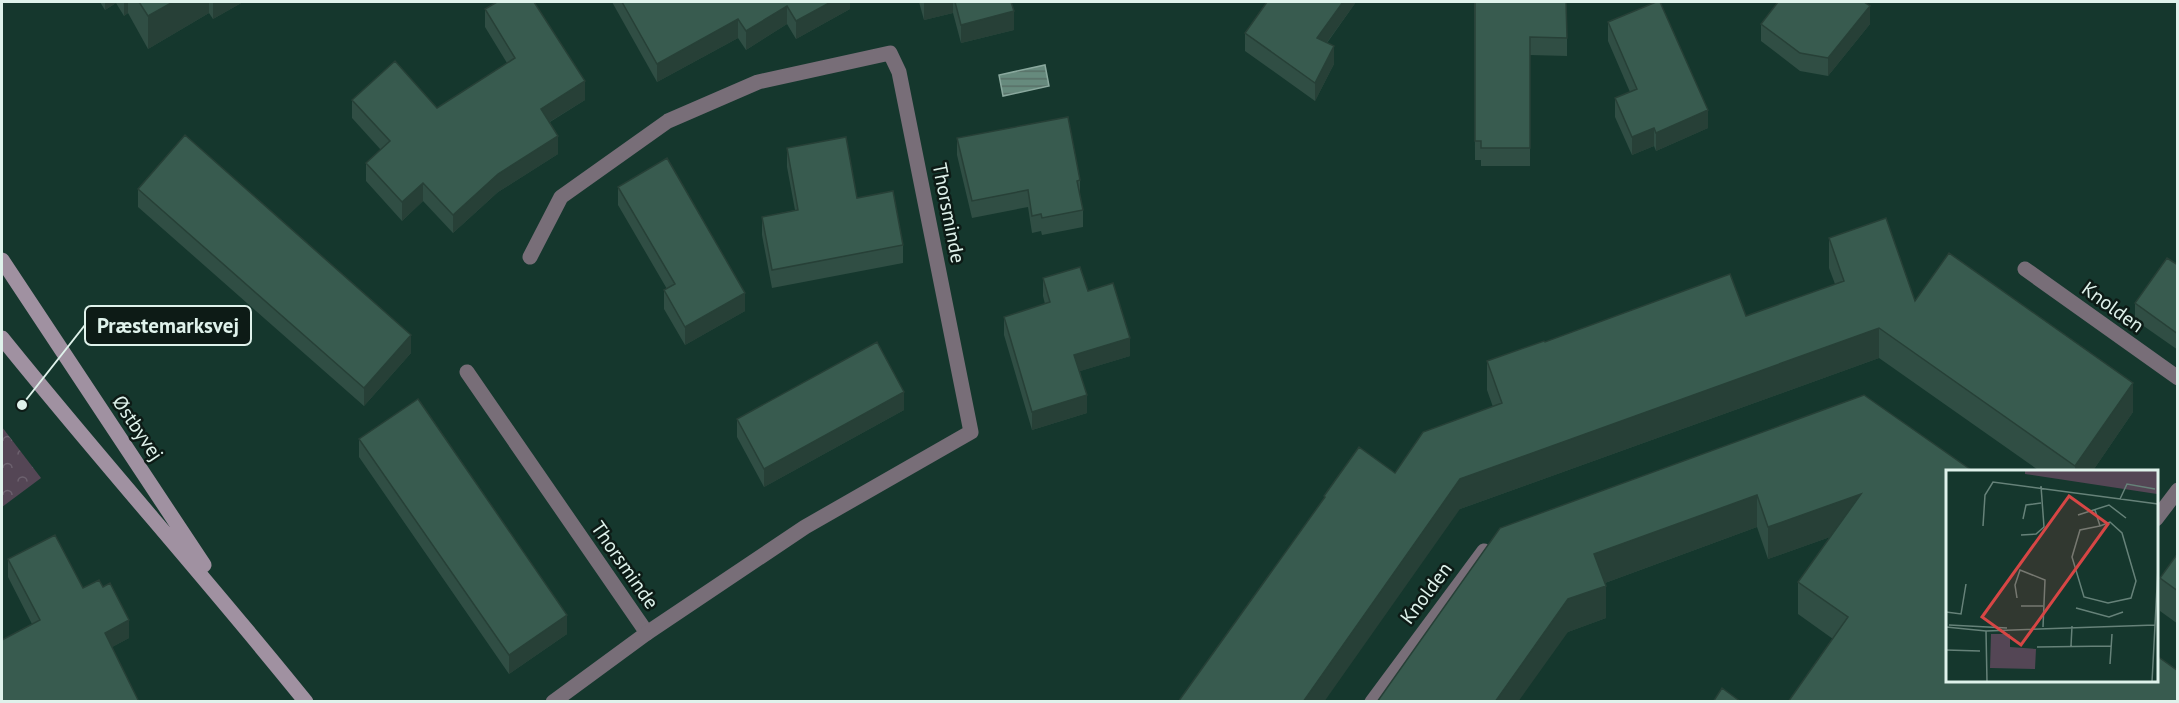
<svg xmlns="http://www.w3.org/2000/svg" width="2179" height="703" viewBox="0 0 2179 703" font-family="'PT Sans',sans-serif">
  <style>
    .park { fill: url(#park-crowns) }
    .water { fill: url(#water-rules); stroke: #8aa99e; stroke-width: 1.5 }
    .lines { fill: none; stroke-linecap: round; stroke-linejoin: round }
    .lane { stroke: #786e78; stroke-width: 15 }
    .street { stroke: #786e78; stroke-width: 15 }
    .secondary { stroke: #a091a1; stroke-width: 15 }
    .wall { fill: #304e44 }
    .shaded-wall { fill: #274037 }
    .building { fill: #385b4f; stroke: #274037; stroke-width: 1.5 }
    .labels { text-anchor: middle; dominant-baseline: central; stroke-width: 5; stroke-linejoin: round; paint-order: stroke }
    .street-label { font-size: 20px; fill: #dff2eb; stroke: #0d1b16 }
    .inset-road { fill: none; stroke: #668279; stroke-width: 1.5 }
    .view { fill: #d74645; fill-opacity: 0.15; stroke: #d74645; stroke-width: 3 }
    .inset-edge { fill: none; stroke: #dff2eb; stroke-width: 3 }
    .leader { fill: none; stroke: #dff2eb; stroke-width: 2 }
    .callout-dot { fill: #dff2eb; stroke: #0d1b16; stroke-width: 2 }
    .callout { fill: #0d1b16; stroke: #dff2eb; stroke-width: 2 }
    .callout-label { font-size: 21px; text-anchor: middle; font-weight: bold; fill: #dff2eb }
  </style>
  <defs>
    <pattern id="park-crowns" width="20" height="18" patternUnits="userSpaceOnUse" patternTransform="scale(1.5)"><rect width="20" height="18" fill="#544655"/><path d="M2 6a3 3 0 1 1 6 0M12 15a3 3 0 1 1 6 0" fill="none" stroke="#6c616e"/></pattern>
    <pattern id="water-rules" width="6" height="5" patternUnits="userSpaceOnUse" patternTransform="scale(1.5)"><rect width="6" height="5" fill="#668a7d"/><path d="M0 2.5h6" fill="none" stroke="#587067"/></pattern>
  </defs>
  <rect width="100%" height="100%" fill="#15372d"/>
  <path class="park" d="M2,427l39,51 -39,29z"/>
  <path class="water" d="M1045,65l4,21 -46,10 -4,-21z"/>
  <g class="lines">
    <path class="lane" d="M467,372l180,261"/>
    <path class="street" d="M530,257l31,-60 107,-76 90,-39 132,-29 9,19 72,360 -166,95 -158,106 -94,69
      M2025,269l153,109
      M2156,519l22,-29
      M1372,702l112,-151"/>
    <path class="secondary" d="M2,260l202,305
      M2,338c99,123 205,241 304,364"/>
  </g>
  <path class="wall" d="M100,2h143l-30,17 -4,-6 -61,36 -20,-36 -4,3 -8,-13 -11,7z
    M612,2h238v7l-54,30 -9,-15 -41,26 -8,-12 -81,44z
    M919,2h92l3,28 -53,13 -8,-30 -29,7z
    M1356,2l-29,41 7,21 -19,37 -70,-50v-18z
    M1474,2l93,36v18l-37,-1v111h-49v-6h-6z
    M485,9l100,91 -35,22 8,32 -60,38 -45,41 -30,-32 -21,20 -36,-40v-18l15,-13 -29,-32v-18l85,8 70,-45 -22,-36z
    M1608,22l100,106 -52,23 -2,-5 -22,9 -17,-38v-19l15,-6 -22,-51z
    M1761,24h109l-42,52 -28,-5 -39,-30z
    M957,138l123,42v15l3,15v17l-41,8 -1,-4 -9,2 -4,-26 -56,11 -15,-63z
    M787,148l70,50 46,47v18l-131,25 -10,-53v-18l33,-7 -8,-43z
    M618,187l127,124 -60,34 -21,-36v-19l3,-1 -49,-84z
    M138,189l273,164 -47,53 -226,-199z
    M1829,238l86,63 218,111 -41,60h-51l-162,-114 -419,151 -136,-10v-3l71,-23 98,-66 -6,-17v-29l58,-19 201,-26 89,-32 -6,-16z
    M2178,265v85l-43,-30v-17z
    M1043,278l45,13 42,65 -50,15 7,42 -55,17 -28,-95v-18l41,-13 -2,-8z
    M1864,395l84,286 -115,-42 -35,-25v-32l32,-45 -62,22 -11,-32 -152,56 1,35 -229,84z
    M904,410l-140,77 -27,-50v-18z
    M359,439l208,195 -58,40 -150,-217z
    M2178,553v71l-18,-13v-33z
    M8,559l75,29 46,50 -17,9 -80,-23 -24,-47z"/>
  <path class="shaded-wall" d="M105,2h11v1l-11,7z
    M124,2h4v11l-4,3z
    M173,2h36v11l-61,36v-33z
    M213,2h30l-30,17z
    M831,2h19v7l-54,30v-18z
    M924,2h29v11l-29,7z
    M1343,2h13l-39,54v-18z
    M787,6v18l-41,26v-19z
    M1870,6v18l-42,52v-18z
    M1014,11v19l-53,13v-18z
    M738,19v19l-81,44v-18z
    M1334,46v18l-19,37v-18z
    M585,81v19l-44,27v-18z
    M1708,110v18l-52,23v-18z
    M1654,128v18l-22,9v-18z
    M558,136v18l-60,38 -45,41v-18l45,-41z
    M423,183v18l-21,20v-19z
    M745,293v18l-60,34v-18z
    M1879,328v30l-419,151 -136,193h-21l157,-223z
    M411,335v18l-47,53v-18z
    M1130,338v18l-56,17v-18z
    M2133,383v29l-41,60h-17v-6z
    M904,392v18l-140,77v-18z
    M1087,395v18l-55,17v-18z
    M1861,494v32l-93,33v-32z
    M1757,495v32l-163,60v-33z
    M1606,586v32l-38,14 -50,70h-23l73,-103z
    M567,615v19l-58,40v-19z
    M129,620v18l-24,13v-18z"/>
  <path class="building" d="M139,2h34l-25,14z
    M497,2h37l51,79 -44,28 17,27 -60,38 -45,41 -30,-32 -21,19 -36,-39 24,-22 -38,-41 43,-39 42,47 78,-50 -30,-49z
    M622,2h209l-35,19 -9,-15 -41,25 -8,-12 -81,45z
    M955,2h56l3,9 -53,14z
    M1267,2h76l-26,36 17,8 -19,37 -70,-50z
    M1475,2h91l1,36 -37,-1v111h-49v-7h-6z
    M1656,2h4l48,108 -52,23 -2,-5 -22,9 -17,-39 22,-9 -29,-67z
    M1778,2h86l6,4 -42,52 -28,-5 -39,-29z
    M1068,117l12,63 -3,1 6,29 -41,8 -1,-4 -9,2 -4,-26 -56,11 -15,-63z
    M185,135l226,200 -47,53 -226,-199z
    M846,137l11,61 36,-7 10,54 -131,25 -10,-53 36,-7 -11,-62z
    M667,158l78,135 -60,34 -21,-37 11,-6 -57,-97z
    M1886,218l29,83 34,-48 184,130 -58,83 -196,-138 -419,151 -157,223h-125l147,-205 -1,-1 35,-49 36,26 28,-41 79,-29 -15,-42 57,-20 1,1 185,-68 16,42 98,-35 -15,-43z
    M2167,258l11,7v69l-43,-31z
    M1080,267l8,24 25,-8 17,55 -56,17 13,40 -55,17 -28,-95 46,-15 -7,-24z
    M877,342l27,50 -140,77 -27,-50z
    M1864,395l110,77h-26v209h209v-25l21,15v31h-390l60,-85 -50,-35 63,-88 -93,33 -11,-32 -163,59 12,32 -38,13 -73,103h-118l123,-174z
    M418,399l149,216 -58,40 -150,-216z
    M55,535l28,53 16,-8 4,7 7,-4 19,37 -24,13 34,69h-137v-62l38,-20 -32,-61z
    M2178,553v38l-18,-13z
    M1722,688l19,14h-28z"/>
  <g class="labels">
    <g class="street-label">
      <text transform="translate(949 213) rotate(79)">Thorsminde</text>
      <text transform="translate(2113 307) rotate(36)">Knolden</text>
      <text transform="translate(138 428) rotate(56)">Østbyvej</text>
      <text transform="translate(625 565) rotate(55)">Thorsminde</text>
      <text transform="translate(1426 593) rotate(-53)">Knolden</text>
    </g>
  </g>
  <g transform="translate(1946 470)">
    <rect width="212" height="212" fill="#15372d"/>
    <path d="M79,0h132v24l-132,-20zM45,164h19v13l26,2 -1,20 -45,-1z" fill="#544655"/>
    <path class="inset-road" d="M174,29l7,-15 28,5M149,40l5,16 -20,4 -8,27 12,40 24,6 23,-5 5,-17 -14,-48 -12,-11 -10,4M132,45l31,-10 17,13M77,49l3,-14 15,-2M37,56l2,-31 8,-13 165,22M75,65l15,-1 8,-7 -3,-41M71,128l-2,-13 5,-15 25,10 -2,47M75,136h22M130,138l33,9 14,-5M0,142l15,2 5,-30M3,155l58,3M0,157l40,4 169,-6M40,161l1,51M125,176l1,-20M91,177l74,-1M0,180l34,1M164,194l2,-30M206,212l6,-114"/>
    <path class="view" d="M123,26l39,28 -87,121 -39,-28z"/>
    <rect width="212" height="212" class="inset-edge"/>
  </g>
  <path class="leader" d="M22 405L85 325"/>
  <circle class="callout-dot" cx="22" cy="405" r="6"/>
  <rect class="callout" x="85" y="306" width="166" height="39" rx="6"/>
  <g class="callout-label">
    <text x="168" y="333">Præstemarksvej</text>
  </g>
  <rect width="2179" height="703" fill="none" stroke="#dff2eb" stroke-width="6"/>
</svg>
